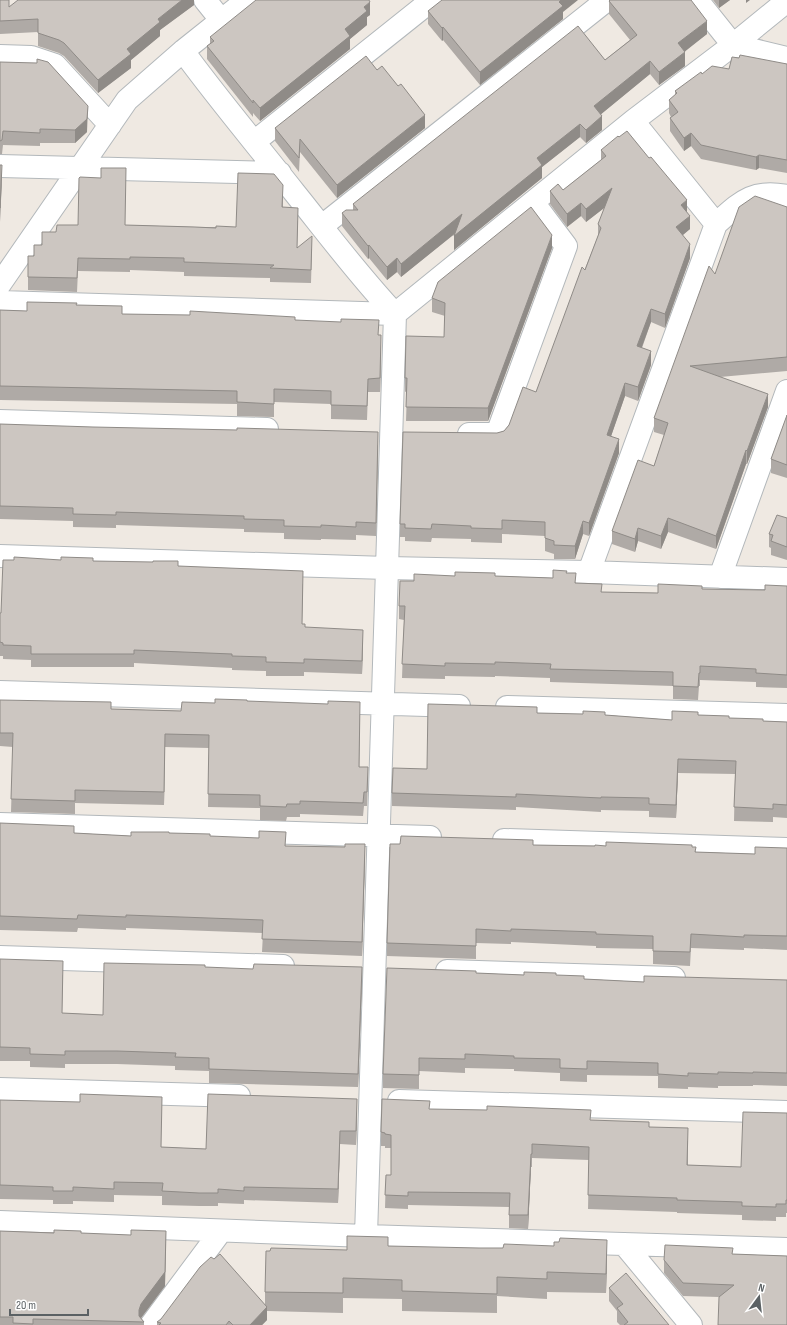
<svg xmlns="http://www.w3.org/2000/svg" width="787" height="1325" viewBox="0 0 787 1325" font-family="'Sofia Sans Condensed',sans-serif">
  <style>
    .lines { fill: none; stroke-linecap: round; stroke-linejoin: round }
    .street-casing { stroke: #b3b8bb; stroke-width: 24 }
    .street { stroke: #fff; stroke-width: 22 }
    .wall { fill: #afaaa6 }
    .shaded-wall { fill: #8f8b87 }
    .building { fill: #ccc6c1; stroke: #8f8b87 }
  </style>
  <rect width="100%" height="100%" fill="#efe9e2"/>
  <g class="lines">
    <g class="street-casing">
      <path id="street" d="M205,0l16,20
        M697,0l36,45 54,13
        M183,51c35,48 74,94 111,141 33,41 65,84 101,122l-29,922 421,13
        M0,56l31,1 24,8 55,60
        M254,142l178,-142
        M0,166l280,7
        M716,224c25,-22 36,-35 71,-28
        M322,226l285,-226
        M0,284l127,-184 56,-49 64,-51
        M0,302l395,12 238,-193 100,-76 54,-44
        M0,421l267,8
        M469,434h28l69,-188 -33,-44
        M0,556l387,12 202,4 198,7
        M589,572l127,-348 -83,-103
        M720,577l67,-186
        M0,692l459,14
        M507,707l280,8
        M0,824l430,13
        M504,840l283,9
        M0,957l283,9
        M447,971l227,7
        M0,1089l239,7
        M399,1101l388,11
        M0,1222l366,14
        M624,1244l67,81
        M151,1325l70,-94"/>
    </g>
    <use href="#street" class="street"/>
  </g>
  <path class="wall" d="M0,0l9,7 185,-7v5l-34,25v6l-29,24v8l-33,25 -34,-37 -5,-3 -21,-7v-14l-38,2z
    M713,0h17l-11,8z
    M609,1l98,33 -23,17 1,15 -26,19 -9,-11 -49,40 1,16 -16,13 -6,-6 -38,30v11l-88,72 1,-17 -54,44 -4,-5 -10,8 -18,-22 -1,1 -26,-33v-13l11,-3v-6l252,-144 25,-20 -21,-26z
    M428,11l135,1v7l-83,66 -37,-45 -1,1 -14,-17z
    M370,15l-3,2v8l-17,14v10l-90,72 -7,-8v4l-46,-58v-13l3,-2v-7z
    M739,58l48,6v109l-28,-5 -3,2 -55,-11 -10,-13 -7,5 -14,-20v-13l1,-1 -2,-4v-13l6,-5v-4l27,-17 27,-5z
    M0,62l87,70 -12,11h-35v3l-37,-1 -1,9h-2z
    M377,70l48,58 -88,70 -37,-46 -1,20 -24,-31v-13z
    M601,150l86,62 3,17 -8,6 8,23 -25,70 -14,-6 -9,26 9,17 -13,36 -13,-5 -14,40 8,17 -30,83 -6,-2 -8,25h-21v-5l-9,-3v-15l-43,-2v9l-31,-1v-3l-39,-1 -1,4 -26,-1v-4h-5v-13l97,-91 7,-2 32,-39 62,-156v-12l7,-17 -19,15 -5,-6 -14,11 -17,-23v-13l13,-1 38,-30z
    M101,178l24,47 70,2h41l47,-29v9l15,14 -1,26 15,2 -1,34 -41,-1v-4l-86,-2v-4l-54,-2v2l-52,-1 -1,21 -49,-2v-34h6l8,-11 14,-13 22,-7z
    M787,207v164l-67,6 48,30 -21,57h-1l-30,85 -48,-17 -7,17 -23,-8 -3,11 -23,-8v-13l42,-65 10,-31 -10,-3v-14l61,-144z
    M552,248l-64,173h-82l1,-30 -2,1v-14l39,-41 1,-21 -13,-4v-14z
    M76,305l46,9 173,6 83,15 3,14 -1,43h-12l-1,28 -36,-1v-15l-57,-2v15l-37,-1v-12l-237,-4v-90l27,1z
    M787,415v63l-16,-5v-14z
    M0,424l378,21 -2,91 -20,-1v5l-35,-1v1l-37,-1v-6l-40,-1v-3l-128,-4v3l-43,-1v-6l-73,-2z
    M787,518v42l-16,-5v-7l-2,-1v-13z
    M93,561l85,5 125,18 -1,40 3,3 58,16 -1,31 -58,-2v4h-38v-5l-34,-1v-2l-98,-5v4h-103v-7l-28,-1v-3h-3v-43h1z
    M567,573l9,10 26,9 56,1 44,-4 63,1 22,-4v102l-31,-1v-5l-56,-2v6h-1l-1,14 -25,-1v-13l-123,-4v-4l-55,-2v1l-50,-1v3l-43,-1 2,-58 -5,-1v-13l15,-25 81,-5 58,2z
    M0,700l111,9 70,2 34,-8 32,-2 113,14 -1,52 9,14 -1,25h-3l-1,10 -63,-2v3h-13l-1,4 -26,-1v-12l-52,-1 1,-59 -44,-1 -1,58 -89,-2v11l-64,-2 2,-65 -13,-1z
    M537,713l68,2 67,5 26,-5 65,6 24,1v96l-14,-1v5l-39,-1 1,-47 -57,-1 -2,45 -27,-1v-6l-48,-1v2l-85,-5v3l-124,-4v-13z
    M0,823l74,10 57,3 38,-3 41,3 76,10 79,12 -3,98 -100,-4 1,-19 -137,-5v2l-48,-2 -1,4 -77,-2z
    M533,845l159,2 4,5 59,2 32,-6v102l-43,-2v2l-53,-2 -1,18 -37,-2v-15l-57,-1v-2l-85,-4v2l-35,-1v16l-89,-3v-13z
    M0,959l63,16 -1,38 41,2 102,-48 157,14 -4,106 -149,-4v-12l-34,-1v-4l-58,-2h-52v4l-35,-1v-6h-30z
    M476,973l48,2h32l28,4 60,3 143,-2v106l-34,-1v1h-35v2l-30,-1v2l-30,-1v-12l-71,-1v7l-27,-1v-8l-46,-2v-2l-49,-1v5l-46,-2v18l-36,-1v-14z
    M0,1100l161,47 45,2 151,-37 -1,33 -16,-1 -2,59 -94,-3v4l-26,-1v3h-19l-37,-1v-9l-48,-1v7l-41,-1v3h-20v-4l-53,-1z
    M430,1109l161,11 58,7 39,14v24l53,2 46,-54v100h-1v4h-10v4l-34,-1v-5l-65,-2v-1l-89,-3 1,-49 -57,-2v9h-1l-3,62 -19,-1v-21l-101,-2v4l-23,-1 1,-33h5v-27h-6v-2h-4v-14z
    M0,1231l81,2 85,12 -1,41 -24,32 3,4v3h-144z
    M388,1246l219,13 -1,34 -59,-1v7l-50,-3v17l-95,-2v-12l-59,-1v15l-76,-2v9l-5,5h-105v-3l108,-18v-12l5,-41 77,-1z
    M733,1254l54,2 -68,41 -36,-1 -19,-23v-13z
    M609,1288l60,37h-49l-3,-3v-11l-8,-10z"/>
  <path class="shaded-wall" d="M182,0h12v5l-34,25v6l-29,24v8l-33,25v-13l29,-31 31,-30z
    M561,0h17l-15,12v7l-83,66v-13z
    M719,0h11l-11,8z
    M746,0h4l-4,3z
    M370,2v13l-3,2v8l-17,14v10l-90,72v-13l85,-79 19,-22z
    M707,21v13l-29,23v-14z
    M443,27v13l-1,1v-13z
    M685,52v14l-26,19v-13z
    M650,61v13l-56,46v-14z
    M88,106l-1,26 -12,11v-13z
    M425,115v13l-88,70v-13z
    M602,116v14l-16,13v-13z
    M580,124v13l-38,30v11l-88,72v-14l83,-78z
    M691,133v13l-7,5v-13z
    M759,155v13l-3,2v-13z
    M2,165v14l-2,43v-14z
    M612,188v14l-26,20v-13z
    M687,200v14l-6,-9z
    M581,203v13l-14,11v-13z
    M462,214v14l-61,49v-13z
    M690,216v13l-14,12v-14z
    M552,235v13l-64,173v-13z
    M690,244v14l-25,70v-14z
    M369,245v13l-1,1v-13z
    M397,258v14l-10,8v-13z
    M651,309v13l-14,38v-14z
    M381,335v14l-1,43v-14z
    M651,351v14l-13,36v-14z
    M625,383v13l-18,52v-13z
    M768,394v13l-21,57v-13z
    M378,432v13l-2,91v-13z
    M619,439v14l-30,83v-13z
    M746,450v14l-30,85v-13z
    M668,518v14l-7,17v-13z
    M583,521v13l-8,25v-13z
    M638,528v13l-3,11v-13z
    M363,630v13l-1,31v-13z
    M360,702v13l-1,65v-13z
    M165,734v13l-1,58v-13z
    M678,759v14l-2,45v-13z
    M365,844v14l-3,98v-14z
    M362,967v14l-4,106v-13z
    M357,1099v13l-1,33v-14z
    M340,1131v13l-2,59v-14z
    M531,1154v13l-3,62v-14z
    M166,1231l-1,55 -24,32 -2,4v-12z
    M607,1240v19l-1,34v-19z
    M267,1307v13l-5,5h-12z"/>
  <path class="building" d="M0,0h9v7l9,-7h164l-24,19 2,3 -33,27 4,5 -33,26 -34,-37 -5,-3 -21,-7v-14l-38,2z
    M256,0h113l1,2 -6,5 3,4 -22,18 5,7 -90,72 -7,-8v3l-46,-57 7,-5 -4,-4z
    M442,0h119l-2,2 4,4 -83,66 -37,-45 -1,1 -14,-17z
    M610,0h81l16,21 -29,22 7,9 -26,20 -9,-11 -56,45 8,10 -16,14 -6,-6 -43,34 5,7 -88,71 8,-22 -61,50 -4,-6 -10,9 -18,-22 -1,1 -26,-33 4,-3h12l-5,-6 225,-178 27,34 32,-25 -28,-34z
    M740,55l47,9v96l-28,-5 -3,2 -55,-12 -10,-12 -7,5 -14,-20 8,-6 -9,-12 8,-7 -2,-2 26,-19 1,2 10,-8 17,3 3,-12 7,1z
    M366,56l11,14 5,-4 16,20 3,-2 24,31 -88,70 -37,-46 -1,19 -24,-30z
    M37,59l11,3 40,44 -1,13 -12,11 -35,-1v4l-37,-2 -1,9 -2,1v-79l37,1z
    M627,131l22,27 2,-1 36,43 -6,5 9,11 -14,11 14,17 -25,70 -14,-5 -14,37 14,5 -13,36 -13,-4 -18,52 12,4 -30,84 -6,-2 -8,25 -21,-1v-4l-9,-3v-16l-43,-2v9l-31,-1v-2l-39,-2 -1,5 -26,-1v-4h-5l3,-92 94,1 7,-2 5,-6 14,-38 13,5 46,-125 3,3 16,-42 -3,-4 14,-36 -26,21 -5,-6 -14,11 -17,-23 8,-7 5,6 43,-34 -5,-6 17,-14 1,1z
    M0,165h2l-2,43z
    M101,168h25l-1,57 70,2 21,1v-2l20,1 2,-54 36,1 9,11 -1,22 16,1 -1,40 15,-12 -1,34 -41,-2 4,-3 -90,-3v-4l-54,-1v2l-52,-1 -1,20 -49,-1v-21h6v-11h8v-13h14l1,-7h21l1,-47 1,-1 21,1z
    M755,196l32,11v150l-97,9 78,28 -21,57 -1,-1 -30,86 -48,-18 -7,18 -23,-8 -3,11 -23,-8 26,-71 16,6 14,-43 -14,-5 55,-152 6,8 24,-67z
    M531,207l21,28 -64,173 -82,-1 1,-29h-2l1,-42 38,1 1,-34 -13,-5 6,-16z
    M27,302l50,1 -1,2 46,1v8l68,1v-4l105,6v3l46,2v-3l38,1 -1,15h3l-1,43 -12,1 -1,27 -36,-1v-14l-57,-2v15l-37,-2v-11l-237,-5v-76l27,1z
    M787,415v50l-16,-6z
    M0,424l93,3 144,3v-2l141,4 -2,91 -20,-1v5l-35,-2v2l-37,-1v-6l-40,-1v-3l-128,-4v3l-43,-1v-6l-73,-2z
    M777,515l10,3v29l-16,-6 2,-6 -4,-1z
    M14,557l47,3v-3l32,1v3l60,1v-1h25v5l125,5 -1,53h3v3l58,3 -1,31 -58,-2v4l-38,-1v-5l-34,-1v-2l-98,-4v4h-103v-8l-28,-1v-2l-3,-1v-29h1l2,-53h11z
    M553,570l14,1 -1,2h10l-1,10 27,1 -1,8 57,1v-9l44,2v3l63,1v-5l22,1v89l-31,-2v-4l-56,-3v7h-1l-1,14 -25,-1v-14l-123,-3 1,-5 -56,-2v2l-50,-1v3l-43,-2 3,-58h-6l1,-25h14v-7l41,2v-4l40,1v3l58,2z
    M215,699l32,1v1l81,3v-3l32,1 -1,65h9l-1,25h-3l-1,11 -63,-2v3h-13l-1,3 -26,-1v-11l-52,-1 1,-59 -44,-1 -1,58 -89,-2v11l-64,-2 2,-66h-13v-33l111,2v7l70,2 1,-9 33,1z
    M428,704l109,3v6l46,1v-3l22,1v3l67,5v-9l26,1v3l31,1v2l34,1v2l24,1v83l-14,-1v5l-39,-2 2,-46 -58,-2 -2,46 -27,-1v-6l-48,-1v1l-85,-4v3l-124,-4 1,-25 34,1z
    M0,823l74,3v7l57,3v-4h38v1l41,1v2l49,2v-7l27,1 -1,14 60,1v-3h20l-3,98 -100,-3 1,-19 -137,-5v2l-48,-2 -1,4 -77,-3z
    M401,836l132,4v5l62,1v-1l11,1v-4l86,3v2h4l-1,5 60,2v-7l32,1v88l-43,-1v2l-53,-3 -1,18 -37,-1v-15l-57,-2v-2l-85,-3v2l-35,-2v17l-89,-3 3,-99h10z
    M0,959l63,2 -1,52 41,2 1,-52 101,2v2l48,2 1,-5 108,3 -4,107 -149,-5v-11l-34,-1 1,-4 -59,-2h-52v4l-35,-1v-6l-30,-1z
    M387,968l89,3v2l48,2v-3l32,1v2l28,1v3l60,3v-6l143,4v93l-34,-1v1l-35,-1v2l-30,-1v3l-30,-2v-11l-71,-2v8l-27,-1v-9l-46,-1v-2l-49,-2v5l-46,-1v17l-36,-1z
    M80,1094l82,3 -1,50 45,2 2,-55 149,5 -1,32h-16l-2,58 -94,-2v4l-26,-2v4h-19l-37,-2 1,-8 -49,-1v7l-41,-2v4h-20v-4l-53,-2v-85l80,2z
    M382,1099l48,2 -1,8 58,1v-4l104,4 -1,10 59,2v5l39,1 -1,37 54,2 2,-55 44,1v87h-1v4h-10v3l-34,-1v-4l-65,-2v-2l-89,-3 1,-48 -57,-3v10h-1l-3,61h-19l1,-22 -102,-1v4l-23,-1 1,-20h5v-40l-6,-1v-1l-4,-1z
    M54,1230l27,1v2l50,2v-5l35,1 -1,41 -24,32 -2,6v6l5,6 -111,-3v5l-20,-1v-6h-13v-86l54,2z
    M347,1236l41,1v9l91,2h24l1,-4 50,2v-4h5l1,-4 47,2 -1,34 -59,-2v7l-50,-2v17l-95,-3v-11l-59,-2v15l-78,-1 1,-41h4l1,-3 76,2z
    M665,1245l68,3 -1,6 55,2v69h-69l1,-28 15,-12 -51,-2 -19,-23z
    M220,1254l47,53 -17,18h-17l-4,-4 -3,4h-67l2,-2 -4,-1 4,-3 39,-52 11,-10 3,2z
    M626,1273l43,52h-45l4,-3 -11,-14 6,-4 -14,-16z"/>
  <g transform="translate(759 1297) rotate(15)" stroke="#ffffff" stroke-width="3" paint-order="stroke">
  <path d="M0-3L7 15L0 10L-7 15Z" fill="#5b6164"/>
  <text y="-6" font-size="11" font-weight="bold" text-anchor="middle" fill="#5b6164">N</text>
  </g>
  <path d="M10 1309v6h78v-6" fill="none" stroke="#5b6164" stroke-width="2"/>
  <text x="16" y="1309" font-size="12" fill="#5b6164" stroke="#ffffff" stroke-width="3" paint-order="stroke">20 m</text>
</svg>
